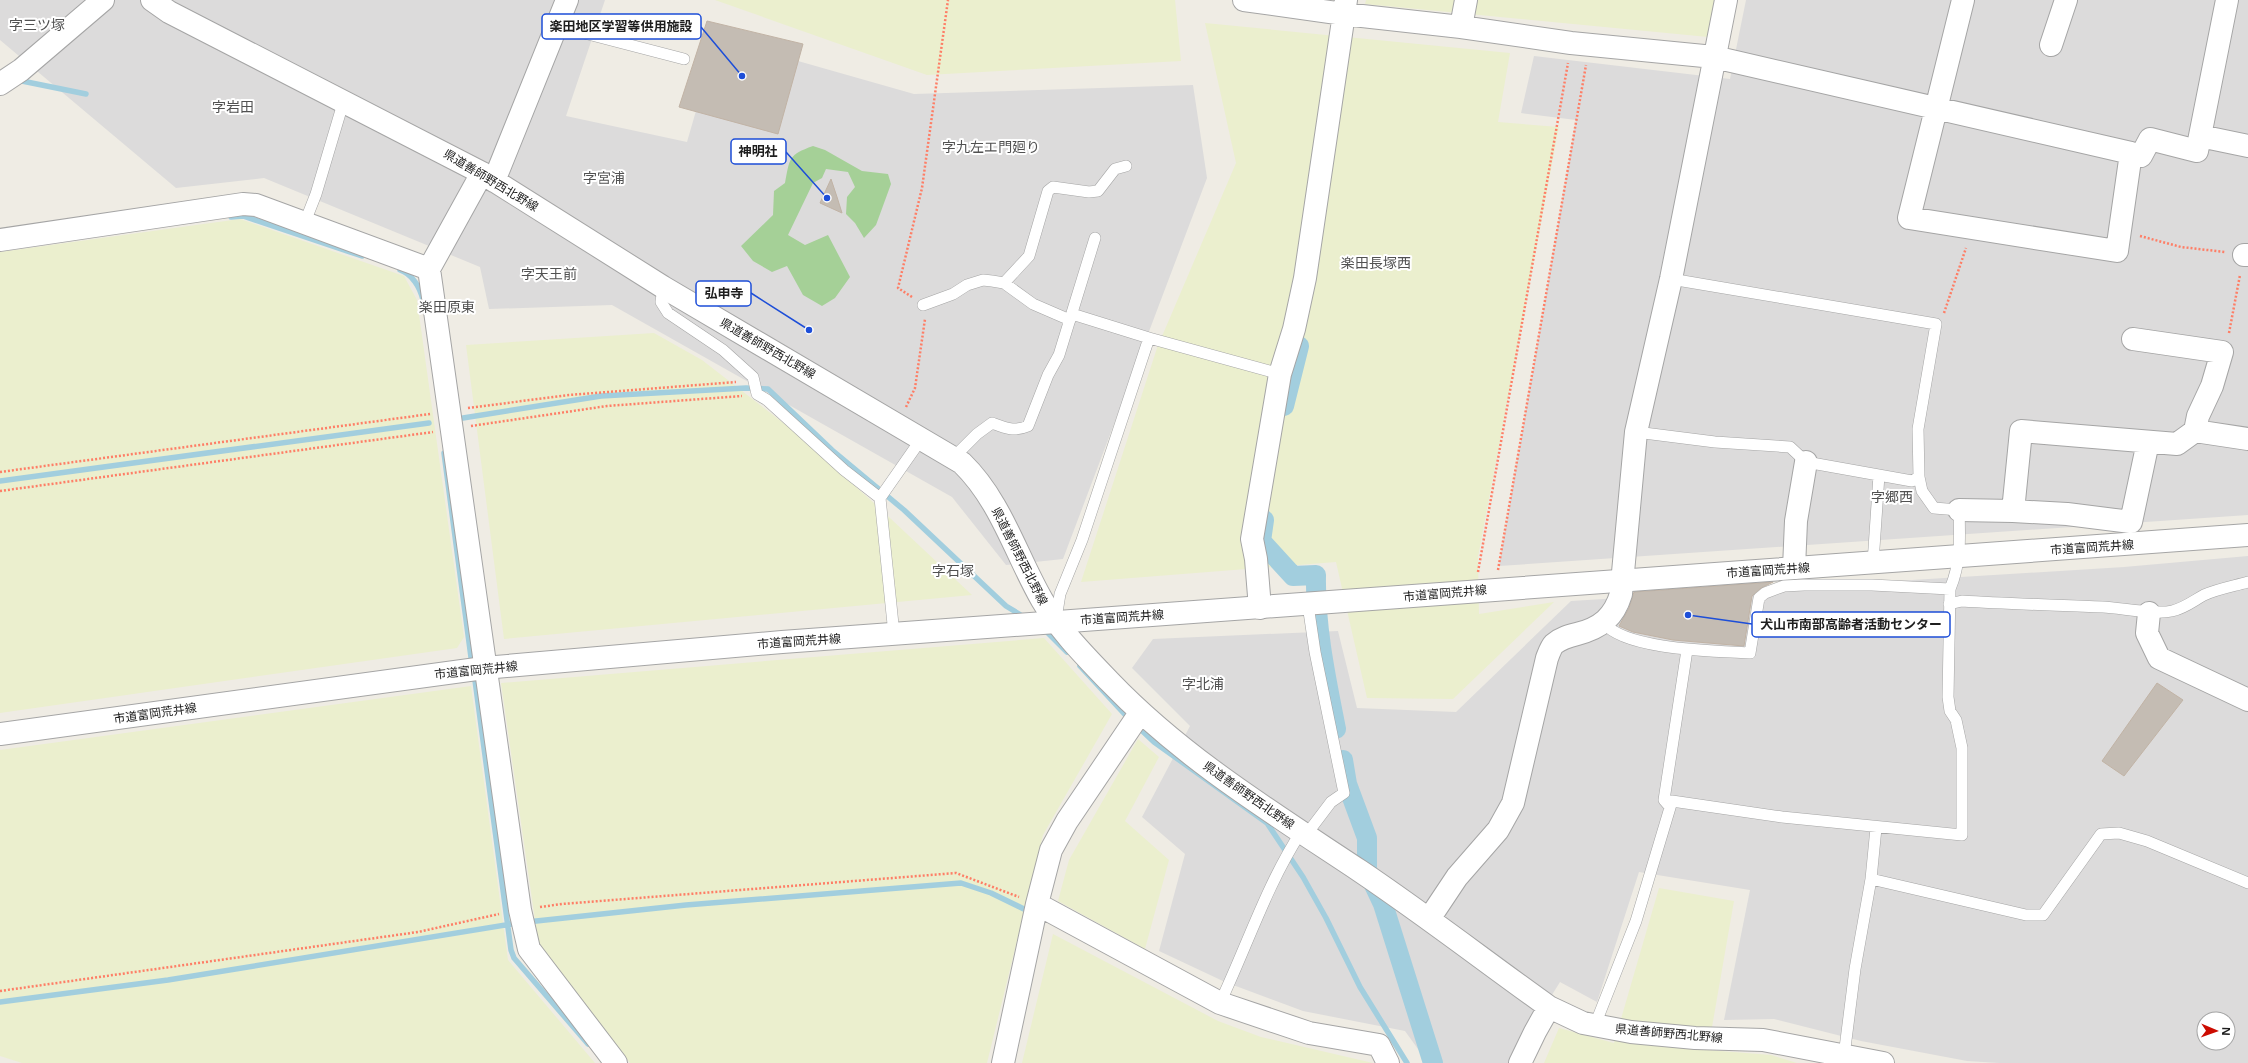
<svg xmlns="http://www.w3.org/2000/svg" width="2248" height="1063" viewBox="0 0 2248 1063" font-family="'Open Sans','Noto Sans JP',sans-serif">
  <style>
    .residential { fill: #dcdbdb; fill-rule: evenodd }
    .farmland { fill: #ebefce }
    .forest { fill: #a5d097 }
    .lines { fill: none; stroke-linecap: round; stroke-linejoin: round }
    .stream { stroke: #a2cede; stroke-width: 5.5 }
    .canal { stroke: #a2cede; stroke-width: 20 }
    .building { fill: #c4bcb3; stroke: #c1b3a5 }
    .service-casing { stroke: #a5a5a5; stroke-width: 12 }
    .minor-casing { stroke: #a5a5a5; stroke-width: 24 }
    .tertiary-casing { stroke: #a5a5a5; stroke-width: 24 }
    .path { stroke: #fe7e66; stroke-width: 2.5; stroke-dasharray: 2 2; stroke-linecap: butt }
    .service { stroke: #fff; stroke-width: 11 }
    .minor { stroke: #fff; stroke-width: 22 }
    .tertiary { stroke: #fff; stroke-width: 22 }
    .labels { text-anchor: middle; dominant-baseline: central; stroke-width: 4; stroke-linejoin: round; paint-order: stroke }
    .street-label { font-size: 12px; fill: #1e1e1e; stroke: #fff }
    .quarter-label { font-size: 14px; fill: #515151; stroke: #fff }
    .leader { fill: none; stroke: #1d4ed8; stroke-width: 1.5 }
    .callout-dot { fill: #1d4ed8; stroke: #fff; stroke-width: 1.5 }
    .callout { fill: #fff; stroke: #1d4ed8; stroke-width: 1.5 }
    .callout-label { font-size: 13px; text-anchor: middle; font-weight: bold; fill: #1e1e1e }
  </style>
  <rect width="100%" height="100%" fill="#efece4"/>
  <path class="residential" d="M0,0h605l-39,116 121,26 30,-104 197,56 279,-9 14,93 -144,381 -57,6 -54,-68 -340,-192 -123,4 -9,-42 -216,-89 -88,10 -176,-148z
    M1746,0h502v515l-749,51 77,-446 -55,-7 13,-57 196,23z
    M2248,556v507h-249l-32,-2 -106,-20 -87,-22 -50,1 26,-130 -111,-18 -42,130 -37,-20 -38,61 -8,20h-86l-23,-32 -102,-20 -78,-29 -66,-31 26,-97 -43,-37 48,-91 -58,-58 21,-29 185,-8 19,77 99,4 115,-111 553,-34zM2204,1019h24v24h-24z"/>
  <path class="farmland" d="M715,0h460l6,61 -254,14z
    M1366,0h352l-10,37 -343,-33z
    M1205,23l305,30 -12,69 61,5 -81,430 1,57 75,-12 -101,97 -86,-1 -31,-136 -255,20 76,-234 79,-185z
    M240,219l164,57 13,24 47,337 -7,11 -457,65v-461z
    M654,333l48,27 84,65 88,78 98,92 -468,44 -38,-294z
    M1044,638l68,76 -69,121 -56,228h-357l-91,-115 -38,-265z
    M471,686l37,274 87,103h-573l-22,-7v-306z
    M1138,739l21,18 -34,64 44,39 -24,89 -87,-48 11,-41z
    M1659,888l75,13 -26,149 63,5 26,8h-253l15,-35 55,15z
    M1053,934l165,87 43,16 112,26h-351z"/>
  <path class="forest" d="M813,146l12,4 37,21 26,3 3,10 -15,41 -12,13 -9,-15 -9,-9 1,-17 8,-10 -7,-15 -22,-3 -4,9 -9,5 -25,52 17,10 23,-10 22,42 -15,21 -13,8 -19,-11 -16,-29 -15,6 -19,-11 -12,-15 32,-31 1,-24 11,-8c5,-25 3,-28 28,-37z"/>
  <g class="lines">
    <path class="stream" d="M17,80l69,14
      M231,217l12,-1 119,40
      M400,270c12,4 20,17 23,30
      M463,418l138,-22 145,-8 22,1 64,61 72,60 102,96 18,11
      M444,453l28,212
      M0,481l429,-58
      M1045,630l22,22
      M1080,666l50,54
      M474,673l37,277 3,8 74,86
      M1136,725l18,17 113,81 36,54 23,41 34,69 47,76
      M527,922l159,-17 275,-22 30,10 39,19
      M0,1002l168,-22 350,-57"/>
    <path class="canal" d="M1284,406l15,-60
      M1264,520l-3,21 32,35 23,-1c-1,52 10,103 20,154
      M1343,760l4,24 20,54v32l16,34 50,159"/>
  </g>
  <path class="building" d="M707,21l96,23 -25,90 -99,-27z
    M831,179l6,18 5,16 -22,-10z
    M1773,582l-12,6 -9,8 -8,50 -71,-6 -40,-8 -14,-6 10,-18 5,-16z
    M2157,683l26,17 -59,76 -22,-15z"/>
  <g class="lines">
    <g class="service-casing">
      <path id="service" d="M557,26l127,33
        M305,222l11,-28 28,-94
        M1004,283l25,-27 19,-65 5,-4 36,5 9,-1 17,-22 11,-3
        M663,287l-2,15 7,11 55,37 30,27 4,17 10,6 77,70 36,28 14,136
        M923,305l30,-11 14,-9 16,-5 9,1 12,2 29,21 37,16
        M1072,314l77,24 131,36
        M1636,432l79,10 75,5 16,15 106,19 7,-4 -1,-48 18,-105 -265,-45
        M954,457l23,-23 15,-11c13,5 22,9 36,3l20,-51 11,-20 36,-117
        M880,498l42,-60
        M1873,563l6,-88
        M1949,604l13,-3c47,3 94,4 141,6 19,1 52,8 69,4 13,-3 21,-10 32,-16 13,-6 30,-9 44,-13
        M1056,619l4,-25 22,-54 67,-202
        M1604,623c21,27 112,28 146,30l9,-55 6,-5 19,-7 20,-1h68l78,4c11,-26 10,-51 9,-79l-25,-2 -12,-17 -3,-14
        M1670,807l-6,-7 23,-150
        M1306,835l25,-33 13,-9 -29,-141 -7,-47
        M1871,879l155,36h17l58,-81 18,-1 28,8 101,42
        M1220,1003c27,-57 47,-119 81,-171
        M1595,1025l41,-104 36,-120 110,16 180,18v-87l-6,-28 -6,-9 -2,-14 2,-108
        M1844,1056l11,-87 16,-90 5,-51"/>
    </g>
    <g class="minor-casing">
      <path id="minor" d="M152,0l17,12 313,161 181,114 299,176c39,38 54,92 80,137 18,31 43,56 68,82 73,76 163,131 250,189 64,43 126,91 189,136l34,16 48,9 64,6 68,2 120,23
        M1244,0l100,14 117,13 110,16 143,14 417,96
        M1963,0l-54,218 208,33 14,-98 10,3 9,-17 47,12 30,-151
        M1461,27l5,-27
        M2051,45l15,-45
        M0,84l21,-14 82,-70
        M2200,136l48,10
        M482,173l-53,96 91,641 9,39 87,114
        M494,181l73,-181
        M0,240l243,-36 13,1 173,64
        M2244,255h4
        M2133,339l89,13 -10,34 -14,30 -3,15
        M1959,510l54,1 8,-80 156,13 18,-13 53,8
        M2013,511l54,3 64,8 17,-80
        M1794,568l2,-47 10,-59
        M1260,608l-4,-49 -4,-20 28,-165 14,-45 11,-51 41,-278
        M2149,613l-2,20 12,25 89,42
        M1037,904l183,99 89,30 70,12 9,18
        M1429,919l28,-42 41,-47 15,-27 34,-145c2,-5 4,-11 7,-14 7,-6 15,-8 23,-10 24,-6 37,-17 44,-40l15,-162 35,-153 55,-279
        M1003,1063l34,-159 14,-54 16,-29 73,-108
        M1520,1063l15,-31 14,-25"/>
    </g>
    <g class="tertiary-casing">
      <path id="tertiary" d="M0,734l484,-66 298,-26 1466,-107"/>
    </g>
    <path class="path" d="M2140,236l41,11 44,5
      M912,297l-14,-9 24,-100 26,-188
      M1944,313l22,-65
      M2229,333l11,-58
      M906,407l9,-19 10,-69
      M468,408l101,-13 167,-13
      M471,426l136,-20 135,-10
      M0,472l430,-58
      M0,491l433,-59
      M1498,570l88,-505
      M1478,572l90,-509
      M540,907l22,-3 394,-31 63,24
      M0,991l418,-59 81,-18"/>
    <use href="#service" class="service"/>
    <use href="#minor" class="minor"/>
    <use href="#tertiary" class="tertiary"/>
  </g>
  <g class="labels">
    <g class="street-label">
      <text transform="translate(491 180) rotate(31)">県道善師野西北野線</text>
      <text transform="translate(768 348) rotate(30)">県道善師野西北野線</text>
      <text transform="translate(2092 547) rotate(-4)">市道富岡荒井線</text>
      <text transform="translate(1020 556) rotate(63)">県道善師野西北野線</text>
      <text transform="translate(1768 570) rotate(-4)">市道富岡荒井線</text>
      <text transform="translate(1445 593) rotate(-5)">市道富岡荒井線</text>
      <text transform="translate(1122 617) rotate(-4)">市道富岡荒井線</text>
      <text transform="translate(799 641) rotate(-4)">市道富岡荒井線</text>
      <text transform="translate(476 670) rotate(-6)">市道富岡荒井線</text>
      <text transform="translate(155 713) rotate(-8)">市道富岡荒井線</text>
      <text transform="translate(1249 795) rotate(35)">県道善師野西北野線</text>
      <text transform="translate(1669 1033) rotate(5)">県道善師野西北野線</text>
    </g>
    <g class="quarter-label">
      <text x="37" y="24">字三ツ塚</text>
      <text x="233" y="106">字岩田</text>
      <text x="991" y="146">字九左エ門廻り</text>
      <text x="604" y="177">字宮浦</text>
      <text x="1376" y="262">楽田長塚西</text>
      <text x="549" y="273">字天王前</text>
      <text x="447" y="306">楽田原東</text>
      <text x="1892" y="496">字郷西</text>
      <text x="953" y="570">字石塚</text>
      <text x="1203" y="683">字北浦</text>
    </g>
  </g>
  <path class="leader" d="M742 76L701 27M827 198L786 152M809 330L751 293M1688 615L1752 624"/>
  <g class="callout-dot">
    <circle cx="742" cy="76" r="4"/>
    <circle cx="827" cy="198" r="4"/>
    <circle cx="809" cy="330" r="4"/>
    <circle cx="1688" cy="615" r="4"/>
  </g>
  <g class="callout">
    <rect x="542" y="14" width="159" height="25" rx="4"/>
    <rect x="731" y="139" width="55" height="25" rx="4"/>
    <rect x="696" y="281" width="55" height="25" rx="4"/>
    <rect x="1752" y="612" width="198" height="25" rx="4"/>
  </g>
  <g class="callout-label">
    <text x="621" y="31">楽田地区学習等供用施設</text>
    <text x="758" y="156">神明社</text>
    <text x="724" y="298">弘申寺</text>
    <text x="1851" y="629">犬山市南部高齢者活動センター</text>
  </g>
  <g transform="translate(2216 1031) rotate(92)"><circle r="19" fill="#ffffff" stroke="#a5a5a5"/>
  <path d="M0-3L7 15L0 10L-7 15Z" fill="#cc0b00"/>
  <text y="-6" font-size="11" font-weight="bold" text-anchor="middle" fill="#1e1e1e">N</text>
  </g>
</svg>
